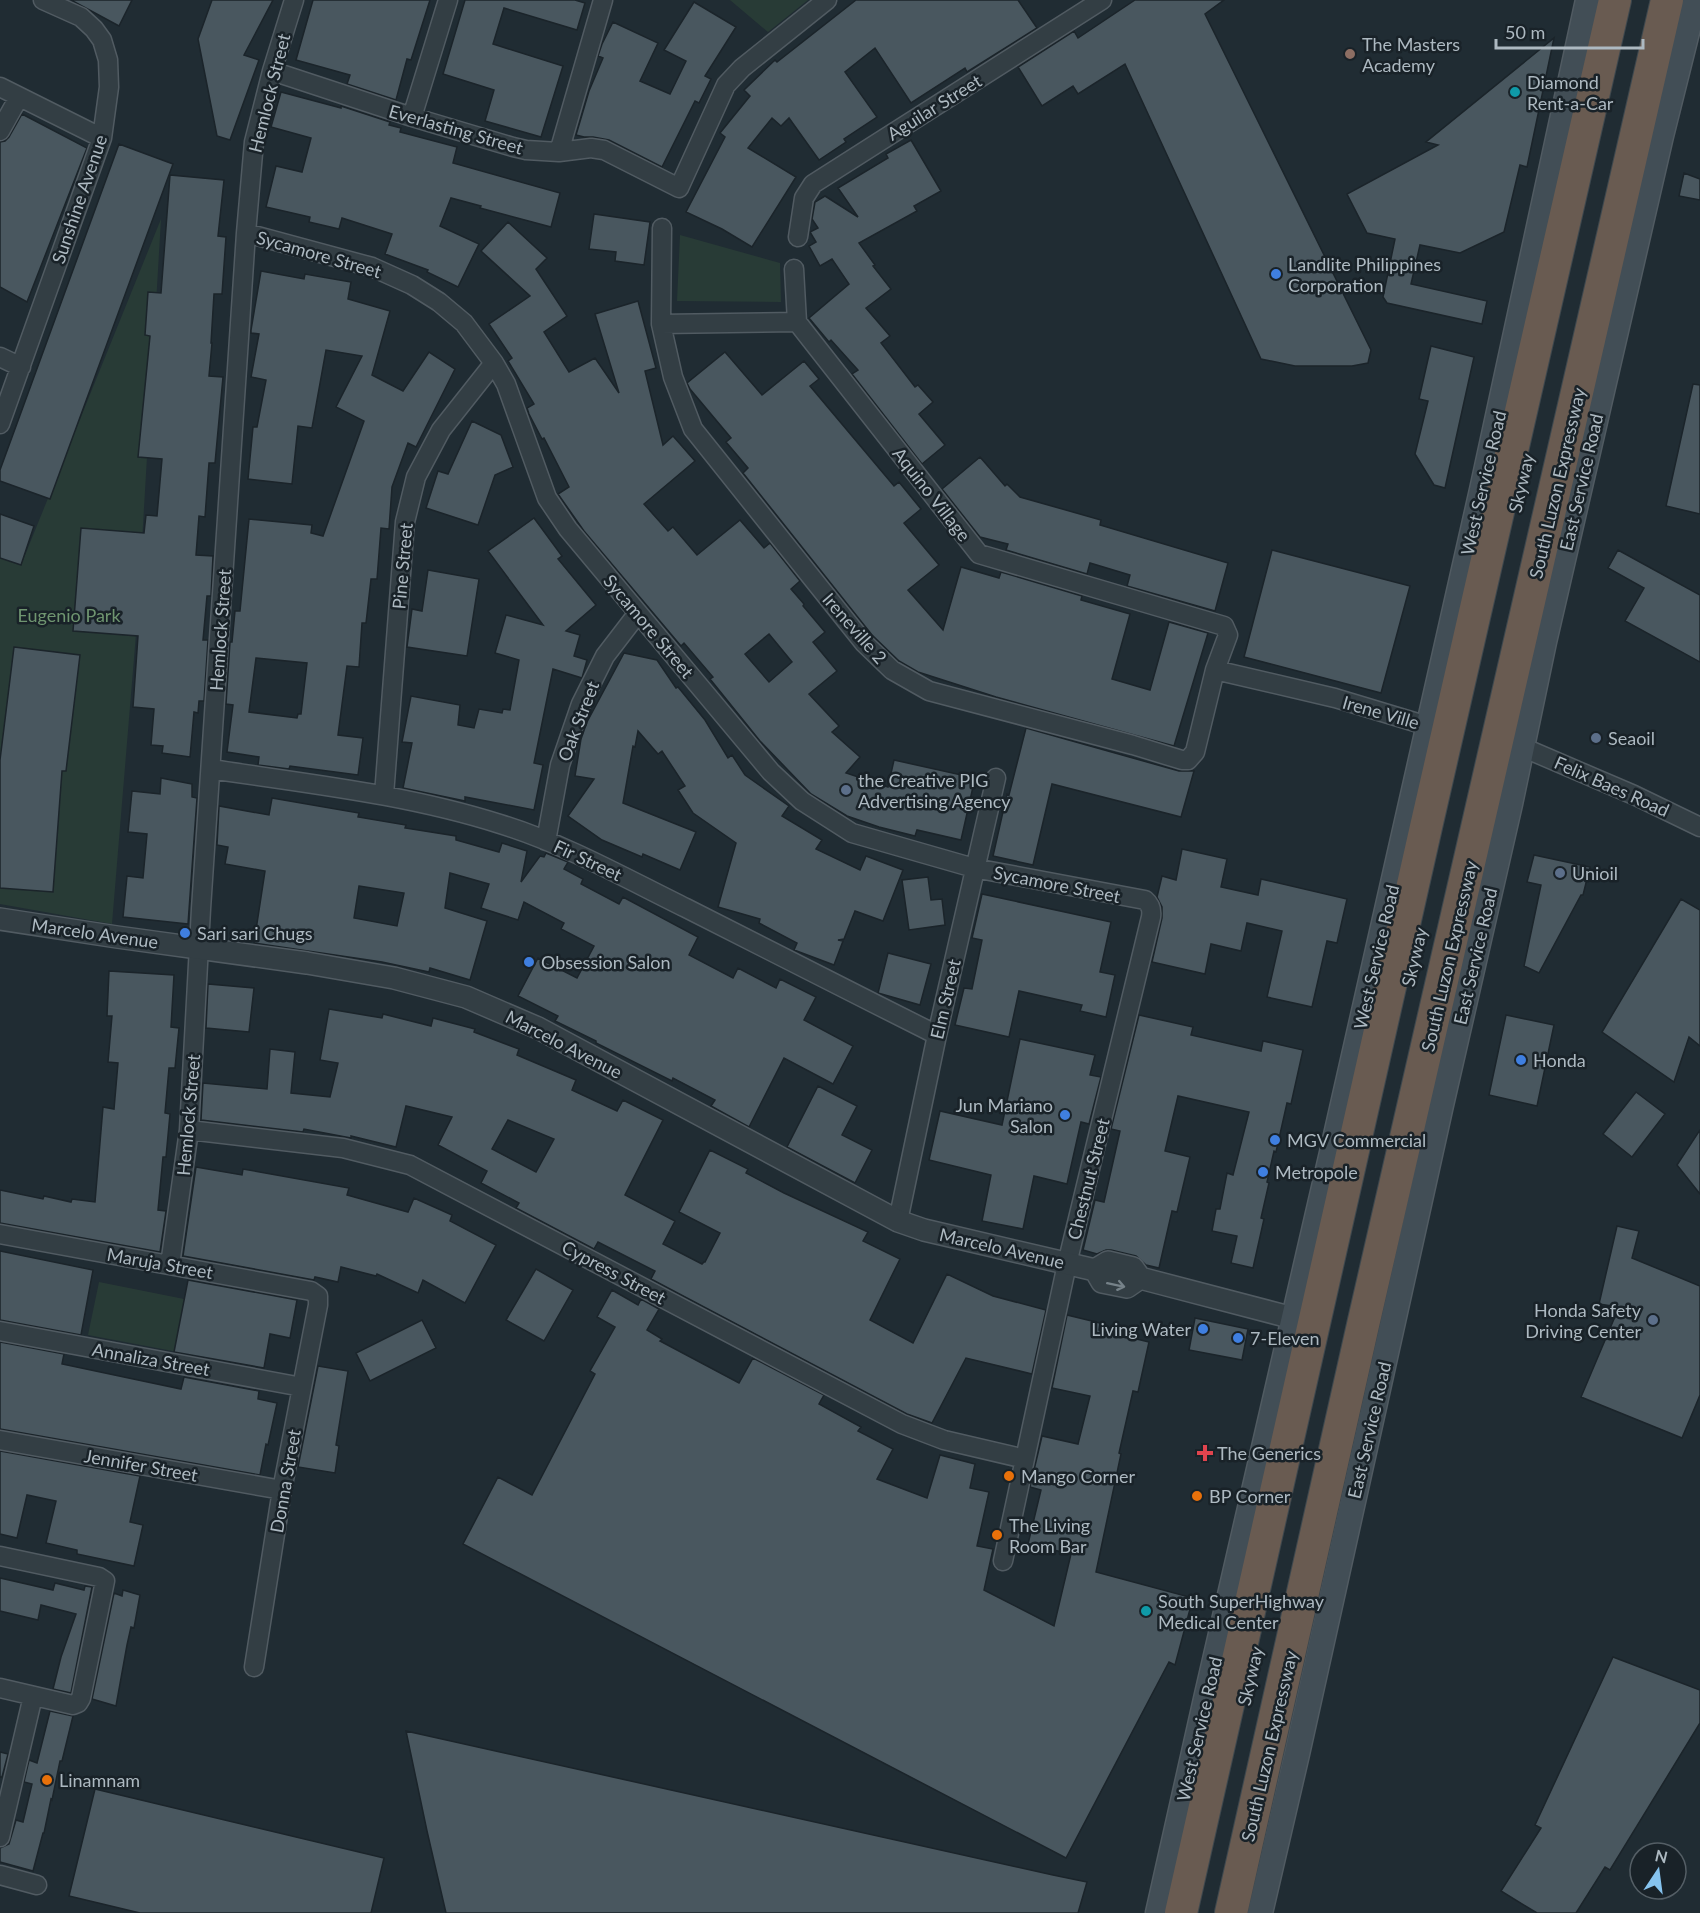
<svg xmlns="http://www.w3.org/2000/svg" width="1700" height="1913" viewBox="0 0 1700 1913" font-family="Lato,sans-serif">
  <style>
    .green { fill: #283b36 }
    .building { fill: #49575f; stroke: #1b242a; stroke-width: 1.5; fill-rule: evenodd }
    .lines { fill: none; stroke-linecap: round; stroke-linejoin: round }
    .minor-casing { stroke: #515b62; stroke-width: 21 }
    .tertiary-casing { stroke: #515b62; stroke-width: 24 }
    .secondary-casing { stroke: #515b62; stroke-width: 27 }
    .motorway-casing { stroke: #3e484e; stroke-width: 34 }
    .minor { stroke: #333e44; stroke-width: 18 }
    .tertiary { stroke: #333e44; stroke-width: 21 }
    .secondary { stroke: #424e56; stroke-width: 24 }
    .motorway { stroke: #695b51; stroke-width: 32 }
    .oneway { stroke: #768289 }
    .education-dot { fill: #8d6e63; stroke: #192228; stroke-width: 2 }
    .culture-dot { fill: #0f9aa8; stroke: #192228; stroke-width: 2 }
    .shop-dot { fill: #3f7fe0; stroke: #192228; stroke-width: 2 }
    .service-dot { fill: #5c6f8a; stroke: #192228; stroke-width: 2 }
    .health-dot { fill: #e0444e; stroke: #192228; stroke-width: 2 }
    .food-dot { fill: #e8710a; stroke: #192228; stroke-width: 2 }
    .labels { text-anchor: middle; dominant-baseline: central; stroke-width: 5; stroke-linejoin: round; paint-order: stroke }
    .poi-label { font-size: 18px; fill: #adb9c1; stroke: #192228; text-anchor: start }
    .street-label { font-size: 18px; fill: #adb9c1; stroke: #192228 }
    .park-label { font-size: 18px; fill: #6f9570; stroke: #192228 }
  </style>
  <rect width="100%" height="100%" fill="#202c33"/>
  <path class="green" d="M730,0h78l-40,32z
    M161,219l-23,391 -26,314 -112,-20v-346l21,7z
    M680,235l100,28 1,39 -104,-1z
    M99,1282l90,18 -11,52 -90,-17z"/>
  <path class="building" d="M71,0h61l-13,26z
    M212,0h61l-29,55 15,5 -29,80 -13,-4 -19,-97z
    M313,0h117l-19,60 -4,-1 -11,41 -49,-16 3,-9 -54,-15z
    M465,0h110l10,3 -8,27 -73,-22 -11,36 70,22 -22,71 -56,-16 9,-31 -51,-16z
    M856,0h162l19,28 -70,44 -2,-4 -54,35 -36,-55 -30,24 32,45 -33,22 2,3 -27,18 -30,-42 -8,8 -9,-8 -24,30 48,29 -44,70 -30,-18 -36,-17 39,-75 -5,-4 30,-37 -6,-6 31,-30 2,2z
    M1135,0h89l-19,14 166,336 -3,13 -16,3h-57l-34,-7 -136,-295 -47,30 -5,-8 -31,20 -24,-39 56,-36 4,7z
    M694,2l42,25 -31,49 6,3 -12,24 -4,-2 -33,66 -53,-27 -16,-3h-9l-8,-2 13,-44 14,-33 -5,-2 4,-12 11,-22 45,21 -18,38 30,13 16,-33 -22,-11z
    M1554,38l-27,129 -7,-2 -16,67 -44,21 -40,-8 -9,39 76,17 -5,23 -95,-21 -4,-6 12,-58 -28,-6 -20,-39 91,-49 -12,-3z
    M281,92l60,16v-2l49,16 -1,3 12,3 -1,4 57,15 -4,16 107,30 -9,34 -71,-19 1,-2 -30,-8 -11,28 39,18 -21,43 -31,-15 1,-2 -43,-16 7,-20 -50,-16 -3,11 -30,-7 1,-5 -44,-10 10,-41 26,6 9,-34 -40,-11z
    M22,114l65,34 -60,154 -27,-15v-145l5,-1 4,-4z
    M911,140l30,51 -27,15 3,5 -58,32 16,22 -2,1 18,23 -25,19 24,28 -9,7 34,44 3,-2 15,17 -14,12 26,31 -23,19 -70,-90 6,-4 -27,-30 -2,2 -20,-24 40,-34 -17,-25 -12,7 -11,-20 7,-4 -6,-10 8,-4 -6,-9 3,-17 10,-6 33,21 -20,-29 50,-30 -2,-4z
    M119,144l54,20 -123,335 -50,-18v-11z
    M1684,173l16,6v21l-21,-4z
    M170,175l54,5 -6,56 8,1 -4,57h-8l-3,49h1l-3,33 14,1 -8,86h-6l-4,54 -6,-1 -3,39 17,1 -2,40h-4l-4,44h5l-4,61h-5l-1,12 -4,-1 -4,45 -28,-4 1,-7 -12,-1 3,-36 -21,-2 5,-71 -65,-5 8,-103 63,5 2,-18 11,1 5,-57 -24,-2 12,-121 -5,-1 3,-43 13,1z
    M594,214l56,8 -6,43 -29,-4 1,-9 -27,-3z
    M508,222l39,36 -11,11 31,47 -23,16 25,40 26,-14 24,35 -24,-79 43,-13 18,67 -11,3 18,74 10,-9 22,25 -51,43 24,27 5,-4 24,28 43,-35 24,28 6,-5 30,38 -9,8 13,15 -1,2 22,26 -12,10 24,29 -28,23 30,32 -7,6 28,25 -14,16 42,14 6,-27 81,18 -14,62 -44,-10 -2,6 -36,-9 -32,-11 -36,-22 -51,-53 -50,-62 3,-2 -29,-34 -3,3 -97,-115 -26,-37 11,-7 -25,-49 -2,1 -13,-25 -2,-6 7,-4 -26,-43 4,-3 -23,-34 41,-28 -49,-45zM769,634l23,28 -23,20 -24,-28z
    M261,271l43,8 1,-5 46,8 -3,17 42,12 -18,64 31,16 26,-39 26,17 -39,78 -8,-4 -16,44 -3,42 -8,-1 -4,51h-6l-5,44h-4l-3,44 -12,-1 -9,69 25,3 -5,37 -68,-9 -1,3 -31,-4 1,-8 -32,-5 6,-47 -7,-1 4,-62h2l3,-31h5l9,-92 63,6 -1,8 12,3 41,-115 -28,-14 26,-51 -36,-6 -14,78 -14,-2 -6,58 -44,-5 5,-52h4l9,-47 -15,-3 8,-43 -8,-1v-3zM256,658l51,5 -6,51h-3l-1,4 -48,-6z
    M1431,346l43,11 -29,131 -11,-3 -19,-31 13,-53 -9,-2z
    M725,352l37,43 42,-34 15,18 -9,7 84,100 5,-4 22,27 -17,14 35,42 -31,25 35,40 18,-63 38,11 2,-6 81,24 -1,4 49,14 -18,65 38,11 19,-68 39,11 -34,113 -178,-49 -78,-25 -19,-11 -27,-26 -129,-162 5,-5 -22,-26 5,-4 -41,-49 -3,-6z
    M1693,384l7,1v129l-34,-8z
    M472,421l29,14 12,32 -18,8 -17,50 -52,-17 12,-37 10,3z
    M980,457l25,29 2,-2 13,13 81,23 -1,5 128,38 -13,48 -88,-25 3,-11 -40,-12 -3,11 -81,-24 2,-6 -28,-7 -38,-48z
    M0,514l34,12 -13,39 -21,-7z
    M534,518l28,38 -4,3 38,46 -30,26 14,4 -6,21 13,4 -5,18 -29,-9 -19,94 9,2 -9,45 -69,-13v4l-62,-13 9,-45 -10,-1 9,-46 49,9 -2,20 16,3 5,-19 23,4 1,-4 7,1 9,-50 -24,-7 11,-38 37,10 -55,-74z
    M1272,550l138,36 -29,107 -137,-36z
    M1618,550l82,45v67l-75,-41 19,-33 -36,-20z
    M428,570l51,9 -12,77 -60,-9 5,-38 10,2z
    M14,647l66,8 -14,116h-4l-9,121 -53,-4v-128z
    M624,653l33,7 19,28 2,-1 27,33 23,38 4,-3 13,20 44,31 -7,10 40,24 -6,9 44,21 6,-14 37,14 -20,51 -28,-10 -11,28 -6,1 5,1 -9,24 -40,-15 3,-7 -38,-20 1,-4 -42,-12 18,-64 -43,-30 -15,-23 7,-4 -23,-35 -4,3 -20,-23 -3,16 -2,-1 -10,57 73,29 -16,38 -37,-16 -1,3 -40,-17 -34,-24 26,-37 -19,-3 6,-37 6,-17z
    M1026,728l153,43h15l-13,46 -129,-33 -19,81 -40,-9 14,-62 2,1z
    M161,778l31,6v13l5,1 -9,126 -65,-7 4,-41 16,2 4,-44 -19,-2 4,-41 28,3z
    M272,798l87,15 -1,4 48,8 -1,3 51,8v4l43,12 3,-9 25,8 -6,31 19,-26 4,1 2,-4 22,9 -4,7 19,10 -2,5 38,20 4,-7 75,40 -9,18 44,23 5,-10 38,20 4,-9 36,18 -12,23 49,26 -20,38 -49,-26 -35,69 -38,-21 4,-6 -42,-22 -1,3 -76,-38v-2l-41,-20 3,-5 -40,-20 20,-38 39,20 17,-32 -33,-17 3,-6 -40,-21 -6,18 -37,-12 8,-24 -39,-11 -5,35 42,13 -17,59 -40,-12 -1,4 -47,-10 -128,-19 11,-72 -40,-7 3,-17 -11,-2 2,-39 50,9zM359,886l45,7 -7,33 -43,-8z
    M1182,849l45,10 -6,28 37,8 3,-16 86,20 -10,44 -10,-2 -15,66 -45,-10 15,-66 -35,-8 -6,28 -30,-7 -6,30 -53,-12 10,-44v-11l-5,-10 5,-21 14,4z
    M1534,855l56,12 -7,28h-2l-42,78 -15,-7 17,-81 -14,-3z
    M928,877l3,23 11,-1 3,26 -36,5 -7,-50z
    M982,894l129,28 -11,50 15,3 -9,42 -26,-6 2,-6 -63,-14 -10,46 -54,-12 9,-37 8,1 10,-49 -10,-2z
    M1681,899l19,11v136l-11,-9 -15,45 -72,-50z
    M888,953l43,11 -11,41 -42,-12z
    M109,971l65,4 -3,52 8,1 -4,40h-6l-4,45 5,1 -4,43h-3l-5,53 8,1 -6,41 -160,-29v-33l43,9 1,-3 27,6 1,-3 23,3 8,-95 11,2 4,-46 -10,-1 4,-46h-5z
    M208,984l46,4 -5,44 -43,-4z
    M329,1009l53,9 1,-4 48,12 2,-8 42,11 -1,3 45,17 -2,6 59,25 -4,10 45,21 6,-11 40,20 -38,75 50,26 -12,23 39,20 2,-2h1l15,-29 -41,-21 31,-62 38,19 -2,4 38,20 84,39 -5,9 37,18 -30,61 43,23 34,-69 46,22 53,14 -14,64 -66,-16 -34,65 -25,-9 -256,-135 4,-8 -57,-29 -4,7 -78,-41 3,-5 -38,-20 6,-12 -49,-26 14,-28 -46,-11 -10,41 -45,-11v2l-47,-9 -1,3 -102,-12 2,-37 64,6 3,-40 25,3 -4,41 39,4 8,-34 -18,-3zM508,1120l46,19 -18,33 -44,-23z
    M1139,1015l54,12 -2,8 70,16 2,-10 40,9 -12,54 -4,-1 -11,49 -2,-1 -7,31 2,1 -8,35 3,1 -11,49 -22,-5 6,-27 -25,-5 4,-22h4l7,-36 6,2 16,-63 -71,-16 -13,55 25,6 -13,55 -5,-1 -13,57 -13,-3 -10,-9 -25,-6h-5l-9,4 -14,-4 12,-50 9,2 16,-71 -9,-2z
    M1506,1015l48,10 -17,81 -48,-11z
    M1020,1039l75,16 -5,20 11,2 -12,47 -8,-2 -14,62 -33,-8 -11,53 -41,-8 9,-46 -62,-15 11,-49 62,14z
    M818,1086l39,20 -15,29 30,15 -17,33 -68,-36z
    M1636,1092l29,22 -33,43 -29,-23z
    M1700,1130v64l-23,-29z
    M196,1167l46,8 1,-6 106,19 -2,7 61,17 6,-14 38,17 -2,6 46,24 -31,58 -42,-23 -5,13 -41,-19 -1,2 -35,-9 -3,15 -23,-5 -1,3 -131,-24z
    M1617,1226l22,5 -7,27 68,28v109l-18,43 -101,-41 38,-90 -20,-3z
    M0,1251l93,19 -12,65 -81,-15z
    M536,1269l37,21 -29,51 -38,-21z
    M188,1280l109,20 -7,38 -20,-4 -6,34 -90,-16z
    M612,1290l26,15 3,-6 18,10 -12,21 15,9 -2,2 79,42 14,-25 71,37 -5,9 42,23 -3,4 35,18 -16,30 50,19 13,-43 35,9 -5,24 19,4 -12,54 16,3 -9,41 70,36 17,-72 -43,-10 13,-54 -11,-3 12,-51 36,8 12,-48 -38,-8 15,-73 33,8 -1,7 50,12 -11,50 -5,-1 -14,62 2,1 -25,118 97,26 -18,67 -6,-3 -103,196 -603,-314 35,-67 34,18 63,-121 -5,-3 25,-44 -18,-10z
    M1195,1318l53,11 -6,31 -53,-10z
    M422,1320l14,28 -66,33 -14,-28z
    M0,1342l64,12 -2,10 119,25 3,-12 75,14 -1,8 19,4 -9,42 -2,-1 -6,31 -260,-46z
    M318,1366l30,5 -12,74 3,1 -4,27 -37,-6z
    M0,1451l140,25 -10,46 13,3 -9,41 -57,-12v-4l-31,-7 10,-42 -29,-6 -10,43 -17,-4z
    M0,1578l53,12 2,-7 29,7 1,-4 7,1 -21,106 -18,-4 8,-32 15,-43 -35,-9 -3,15 -38,-9z
    M123,1590l17,5 -6,33 -3,-1 -4,18 -11,61 -24,-7 22,-106 8,3z
    M1613,1657l87,33v33l-90,147 -5,-3 -29,46h-39l-36,-22 40,-63 -6,-3z
    M50,1711l23,5 -11,45h-2l-8,39 -1,-1 -7,34h-1l-10,38 -33,-9v-14l9,-4 7,-24 7,2 9,-38 -8,-2 5,-22 8,3z
    M406,1731l647,144 34,7 -9,31h-632l-19,-82z
    M0,1752l8,2 -6,23h-2z
    M95,1789l289,69 -13,55h-231l-71,-17z"/>
  <g class="lines">
    <g class="minor-casing">
      <path id="minor" d="M272,71l140,46 101,30 13,3 33,2 32,-4 13,2 75,38 47,-103 16,-17 85,-68
        M0,87l102,51
        M412,117l36,-117
        M0,131l19,-34
        M559,152l44,-152
        M662,228l-1,96 12,53 20,52 171,214 28,27 37,21 204,54 49,15h6l7,-8 20,-82 13,-35 -4,-9 -245,-72 -182,-232 -3,-53
        M246,233l126,34 40,18 27,17 25,21 30,40 12,21 41,114 21,31 203,243 31,29 50,32 122,35 171,32c6,5 7,10 6,17l-84,347 -64,297
        M798,237l6,-39 9,-14 289,-184
        M661,324l136,-2
        M0,357l21,10
        M0,424l102,-286 7,-51 -1,-27 -6,-20 -8,-11 -13,-12 -38,-17
        M1215,670l120,28 93,28
        M1522,747l112,48 66,32
        M211,769c97,15 195,25 289,55 65,20 125,54 186,84 83,42 167,85 251,127
        M384,795l21,-273 11,-45 25,-47 53,-67
        M546,841l14,-76 21,-61 24,-48 33,-43
        M189,1130l154,18 67,17 492,259 42,16 81,19
        M898,1221l39,-186 59,-257
        M0,1234l311,57 7,5v9l-36,185 -28,177
        M170,1265l19,-135 12,-221 45,-676 8,-91 18,-71 22,-71
        M0,1331l302,56
        M0,1440l282,50
        M0,1556l99,21 6,4 -24,117 -3,5 -5,2 -73,-17
        M0,1837l33,-141
        M0,1875l37,10"/>
    </g>
    <g class="tertiary-casing">
      <path id="tertiary" d="M0,919l117,18 190,26 87,15 72,19 72,31 360,193 26,9 171,40 13,-8 25,6 7,10 153,40
        M1095,1270l7,12 25,5 13,-9"/>
    </g>
    <g class="secondary-casing">
      <path id="secondary" d="M1158,1913l48,-214 128,-555 148,-654 106,-490
        M1260,1913l37,-159 144,-649 69,-301 34,-162 117,-506 34,-136"/>
    </g>
    <g class="motorway-casing">
      <path id="motorway" d="M1181,1913l245,-1086 189,-827
        M1231,1913l132,-588 304,-1325"/>
    </g>
    <use href="#minor" class="minor"/>
    <use href="#tertiary" class="tertiary"/>
    <use href="#secondary" class="secondary"/>
    <use href="#motorway" class="motorway"/>
  </g>
  <defs><path id="oneway-shaft" d="M-6 0H5M1.5-3L5.5 0L1.5 3" fill="none" stroke-width="1.6" stroke-linecap="round" stroke-linejoin="round" transform="scale(1.5)"/></defs>
  <use class="oneway" href="#oneway-shaft" transform="translate(1116 1285) rotate(12)"/>
  <circle class="education-dot" cx="1350" cy="54" r="6"/>
  <g class="culture-dot">
    <circle cx="1515" cy="92" r="6"/>
    <circle cx="1146" cy="1611" r="6"/>
  </g>
  <g class="shop-dot">
    <circle cx="1276" cy="274" r="6"/>
    <circle cx="185" cy="933" r="6"/>
    <circle cx="529" cy="962" r="6"/>
    <circle cx="1521" cy="1060" r="6"/>
    <circle cx="1065" cy="1115" r="6"/>
    <circle cx="1275" cy="1140" r="6"/>
    <circle cx="1263" cy="1172" r="6"/>
    <circle cx="1203" cy="1329" r="6"/>
    <circle cx="1238" cy="1338" r="6"/>
  </g>
  <g class="service-dot">
    <circle cx="1596" cy="738" r="6"/>
    <circle cx="846" cy="790" r="6"/>
    <circle cx="1560" cy="873" r="6"/>
    <circle cx="1653" cy="1320" r="6"/>
  </g>
  <path class="health-dot" d="M1202 1444h6v6h6v6h-6v6h-6v-6h-6v-6h6z"/>
  <g class="food-dot">
    <circle cx="1009" cy="1476" r="6"/>
    <circle cx="1197" cy="1496" r="6"/>
    <circle cx="997" cy="1535" r="6"/>
    <circle cx="47" cy="1780" r="6"/>
  </g>
  <g class="labels">
    <g class="poi-label">
      <text x="1362" y="44">The Masters<tspan x="1362" dy="21">Academy</tspan></text>
      <text x="1527" y="82">Diamond<tspan x="1527" dy="21">Rent-a-Car</tspan></text>
      <text x="1288" y="264">Landlite Philippines<tspan x="1288" dy="21">Corporation</tspan></text>
      <text x="1608" y="738">Seaoil</text>
      <text x="858" y="780">the Creative PIG<tspan x="858" dy="21">Advertising Agency</tspan></text>
      <text x="1572" y="873">Unioil</text>
      <text x="197" y="933">Sari sari Chugs</text>
      <text x="541" y="962">Obsession Salon</text>
      <text x="1533" y="1060">Honda</text>
      <text x="1053" y="1105" text-anchor="end">Jun Mariano<tspan x="1053" dy="21">Salon</tspan></text>
      <text x="1287" y="1140">MGV Commercial</text>
      <text x="1275" y="1172">Metropole</text>
      <text x="1641" y="1310" text-anchor="end">Honda Safety<tspan x="1641" dy="21">Driving Center</tspan></text>
      <text x="1191" y="1329" text-anchor="end">Living Water</text>
      <text x="1250" y="1338">7-Eleven</text>
      <text x="1217" y="1453">The Generics</text>
      <text x="1021" y="1476">Mango Corner</text>
      <text x="1209" y="1496">BP Corner</text>
      <text x="1009" y="1525">The Living<tspan x="1009" dy="21">Room Bar</tspan></text>
      <text x="1158" y="1601">South SuperHighway<tspan x="1158" dy="21">Medical Center</tspan></text>
      <text x="59" y="1780">Linamnam</text>
    </g>
    <g class="street-label">
      <text transform="translate(269 93) rotate(-76)">Hemlock Street</text>
      <text transform="translate(934 107) rotate(-32)">Aguilar Street</text>
      <text transform="translate(456 129) rotate(16)">Everlasting Street</text>
      <text transform="translate(79 199) rotate(-71)">Sunshine Avenue</text>
      <text transform="translate(319 254) rotate(16)">Sycamore Street</text>
      <text transform="translate(1581 482) rotate(-77)">East Service Road</text>
      <text transform="translate(1483 483) rotate(-77)">West Service Road</text>
      <text transform="translate(1521 483) rotate(-77)">Skyway</text>
      <text transform="translate(1557 483) rotate(-77)">South Luzon Expressway</text>
      <text transform="translate(932 494) rotate(52)">Aquino Village</text>
      <text transform="translate(402 566) rotate(-85)">Pine Street</text>
      <text transform="translate(649 626) rotate(50)">Sycamore Street</text>
      <text transform="translate(855 628) rotate(49)">Ireneville 2</text>
      <text transform="translate(220 630) rotate(-86)">Hemlock Street</text>
      <text transform="translate(1381 712) rotate(16)">Irene Ville</text>
      <text transform="translate(578 721) rotate(-69)">Oak Street</text>
      <text transform="translate(1612 786) rotate(24)">Felix Baes Road</text>
      <text transform="translate(588 860) rotate(25)">Fir Street</text>
      <text transform="translate(1057 884) rotate(11)">Sycamore Street</text>
      <text transform="translate(95 933) rotate(8)">Marcelo Avenue</text>
      <text transform="translate(1449 956) rotate(-77)">South Luzon Expressway</text>
      <text transform="translate(1475 956) rotate(-77)">East Service Road</text>
      <text transform="translate(1376 957) rotate(-77)">West Service Road</text>
      <text transform="translate(1414 957) rotate(-77)">Skyway</text>
      <text transform="translate(945 999) rotate(-77)">Elm Street</text>
      <text transform="translate(564 1044) rotate(27)">Marcelo Avenue</text>
      <text transform="translate(188 1115) rotate(-85)">Hemlock Street</text>
      <text transform="translate(1088 1179) rotate(-76)">Chestnut Street</text>
      <text transform="translate(1002 1248) rotate(13)">Marcelo Avenue</text>
      <text transform="translate(160 1263) rotate(10)">Maruja Street</text>
      <text transform="translate(614 1272) rotate(28)">Cypress Street</text>
      <text transform="translate(151 1359) rotate(10)">Annaliza Street</text>
      <text transform="translate(1369 1430) rotate(-77)">East Service Road</text>
      <text transform="translate(141 1465) rotate(10)">Jennifer Street</text>
      <text transform="translate(285 1481) rotate(-80)">Donna Street</text>
      <text transform="translate(1250 1676) rotate(-77)">Skyway</text>
      <text transform="translate(1199 1729) rotate(-77)">West Service Road</text>
      <text transform="translate(1269 1746) rotate(-77)">South Luzon Expressway</text>
    </g>
    <g class="park-label">
      <text x="69" y="615">Eugenio Park</text>
    </g>
  </g>
  <g transform="translate(1658 1871) rotate(13)"><circle r="28" fill="#192228" stroke="#545e65" stroke-width="1.5"/>
  <path d="M0-4.5L10 22L0 15L-10 22Z" fill="#86c3ee"/>
  <text y="-9" font-size="16" font-weight="bold" text-anchor="middle" fill="#adb9c1">N</text>
  </g>
  <path d="M1496 39v9h147v-9" fill="none" stroke="#adb9c1" stroke-width="3"/>
  <text x="1505" y="39" font-size="18" fill="#adb9c1" stroke="#192228" stroke-width="4.5" paint-order="stroke">50 m</text>
</svg>
